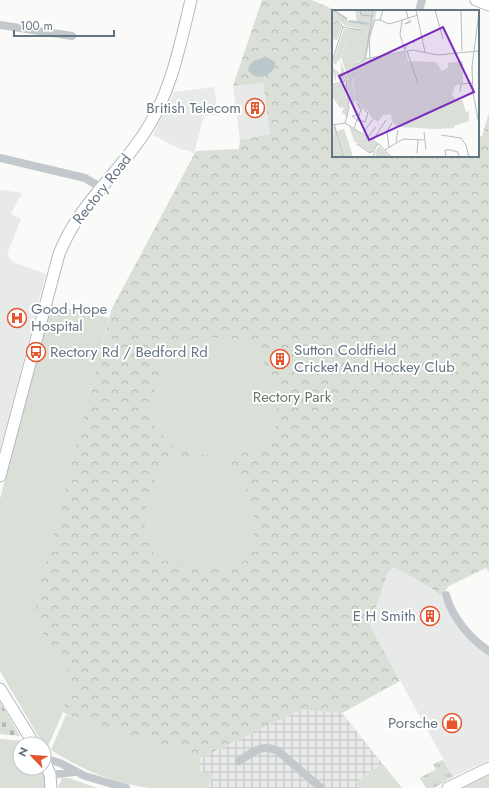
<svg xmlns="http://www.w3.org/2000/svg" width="489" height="788" viewBox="0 0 489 788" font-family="Jost,sans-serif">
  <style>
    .built { fill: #e8e9e9 }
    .industrial { fill: url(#industrial-grid) }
    .grass { fill: url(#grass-tufts) }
    .cemetery { fill: url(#cemetery-stones) }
    .park { fill: url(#park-crowns) }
    .garden { fill: #dadfd7 }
    .water { fill: #bbc7cb }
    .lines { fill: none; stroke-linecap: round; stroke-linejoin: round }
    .secondary-casing { stroke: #b3babf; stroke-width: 13 }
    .street { stroke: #c3c8cc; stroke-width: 8 }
    .secondary { stroke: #fff; stroke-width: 11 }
    .labels { text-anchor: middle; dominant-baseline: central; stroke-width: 4; stroke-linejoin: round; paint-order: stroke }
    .poi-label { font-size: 15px; fill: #657683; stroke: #fff; text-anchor: end }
    .street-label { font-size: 15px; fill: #657683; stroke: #fff }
    .park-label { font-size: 15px; fill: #687a64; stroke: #fff }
    .inset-river { fill: none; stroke: #bbc7cb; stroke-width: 2 }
    .inset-road { fill: none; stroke: #b5bdc2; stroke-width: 1 }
    .view { fill: #7b2cbf; fill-opacity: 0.15; stroke: #7b2cbf; stroke-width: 2 }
    .inset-edge { fill: none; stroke: #657683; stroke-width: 2 }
  </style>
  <defs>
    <pattern id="industrial-grid" width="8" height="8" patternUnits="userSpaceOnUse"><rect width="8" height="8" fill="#e8e9e9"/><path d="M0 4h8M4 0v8" fill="none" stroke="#c0c1c2"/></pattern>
    <pattern id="grass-tufts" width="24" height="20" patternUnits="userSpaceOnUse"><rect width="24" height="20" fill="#dadfd7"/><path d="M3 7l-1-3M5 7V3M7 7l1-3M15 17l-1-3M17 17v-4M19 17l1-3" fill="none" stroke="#b4b9b4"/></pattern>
    <pattern id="cemetery-stones" width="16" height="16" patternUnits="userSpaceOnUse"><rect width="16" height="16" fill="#dadfd7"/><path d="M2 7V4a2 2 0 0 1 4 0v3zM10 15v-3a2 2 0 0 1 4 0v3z" fill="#b4b9b4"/></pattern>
    <pattern id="park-crowns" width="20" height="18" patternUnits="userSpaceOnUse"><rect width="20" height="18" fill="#dadfd7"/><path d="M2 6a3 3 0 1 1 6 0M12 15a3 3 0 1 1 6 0" fill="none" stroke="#b4b9b4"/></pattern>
  </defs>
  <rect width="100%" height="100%" fill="#fafaf8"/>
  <path class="built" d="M263,83l7,51 -30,6 -7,-54z
    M214,87l4,28 -14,1 -10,38 -6,-4h-6l-29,-15 21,-43z
    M0,190l22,3 -11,21 10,5 -14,35 6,8 33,12 -46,176z
    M394,567l38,22 9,7 12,23 36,36v105l-36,17 -83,-152 18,-53z"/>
  <path class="industrial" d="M301,710l41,3 40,50 -26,20 4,5h-152l5,-12 -13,-5v-13z"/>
  <path class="grass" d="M443,760l10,17 -19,11h-8l-6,-10 16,-9 -3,-5z"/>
  <path class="cemetery" d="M0,702l20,34 -20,-2z"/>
  <path class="park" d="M262,0h50l25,11h-4v145h145v-19l4,-1 7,-23v459l-3,-4 -37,18 -8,10 -9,-7 -38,-22 -6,5 -18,53 30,56 -58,32 -41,-3 -101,48 -117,-36 -21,-10 8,-27v-10l-30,-45 -5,-23 7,-33 70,-266 84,-157 43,-2 1,-9 30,-6 -7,-51 -30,3z"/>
  <path class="garden" d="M50,304l59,14 -73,285 4,27 30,45v10l-9,32 -13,29 -10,-10 -38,-65v-172z
    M216,337l31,8 7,4 25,35 -3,42 -3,11 -10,9 -33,12 -25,-3 -19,-4 -14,-6 -18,-19 -4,-10 11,-57c8,-20 37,-21 55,-22z
    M175,457c18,0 39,2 54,11 22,14 28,49 24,73 -1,6 -5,14 -8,20l-15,7 -66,-7 -11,-9 -10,-33 10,-35 8,-19z
    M66,715l134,43v13l13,4 -5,13c-19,0 -39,0 -58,0 -36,-4 -69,-19 -99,-38z
    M0,739l24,2 2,3h-6v24h20l6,12v8h-46z
    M382,763l20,25h-42l-4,-5z
    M489,776v12h-26l2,-1z
    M62,778h6l29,10h-39z"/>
  <path class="water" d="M268,58l7,4v5l-7,8 -12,2 -8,-6c2,-12 10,-12 20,-13z"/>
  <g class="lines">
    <g class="secondary-casing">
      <path id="secondary" d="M476,0l13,5
        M0,476l59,-222c21,-52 57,-77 86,-122 26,-39 35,-87 46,-132
        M0,689l34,55
        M44,759l6,16 1,13
        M448,788l41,-20"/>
    </g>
    <path class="street" d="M419,11l3,-11
      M0,25l72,11
      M0,158l85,20 15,9
      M446,595c6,22 24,44 43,56
      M44,758l16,5 25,13 41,12
      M239,761c15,-9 22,-18 39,-10l43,37
      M50,775l24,-3"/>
    <use href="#secondary" class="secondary"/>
  </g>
  <defs>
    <g id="building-ring" transform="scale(1)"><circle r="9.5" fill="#fff" stroke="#e4572e" stroke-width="1.5"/><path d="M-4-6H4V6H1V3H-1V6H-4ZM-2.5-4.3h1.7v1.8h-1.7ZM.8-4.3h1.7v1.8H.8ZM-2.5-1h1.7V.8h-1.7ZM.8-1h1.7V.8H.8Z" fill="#e4572e"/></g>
    <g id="hospital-ring" transform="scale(1)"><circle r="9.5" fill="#fff" stroke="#e4572e" stroke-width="1.5"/><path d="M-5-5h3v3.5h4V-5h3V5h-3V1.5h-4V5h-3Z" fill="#e4572e"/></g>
    <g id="bus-ring" transform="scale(1)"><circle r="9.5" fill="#fff" stroke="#e4572e" stroke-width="1.5"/><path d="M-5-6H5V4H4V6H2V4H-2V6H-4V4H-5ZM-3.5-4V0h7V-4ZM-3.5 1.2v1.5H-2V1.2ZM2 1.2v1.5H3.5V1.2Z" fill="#e4572e"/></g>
    <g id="shop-ring" transform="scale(1)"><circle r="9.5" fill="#fff" stroke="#e4572e" stroke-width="1.5"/><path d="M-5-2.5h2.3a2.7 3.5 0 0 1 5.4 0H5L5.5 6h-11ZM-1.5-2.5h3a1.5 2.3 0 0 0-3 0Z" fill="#e4572e"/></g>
  </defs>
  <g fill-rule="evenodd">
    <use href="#building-ring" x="255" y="108"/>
    <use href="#hospital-ring" x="17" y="318"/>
    <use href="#bus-ring" x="36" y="352"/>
    <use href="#building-ring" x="280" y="359"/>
    <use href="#building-ring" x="430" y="616"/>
    <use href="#shop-ring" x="452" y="723"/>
  </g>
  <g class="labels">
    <g class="poi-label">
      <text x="241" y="108">British Telecom</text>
      <text x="31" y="309" text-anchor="start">Good Hope<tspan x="31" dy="17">Hospital</tspan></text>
      <text x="294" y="350" text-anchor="start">Sutton Coldfield<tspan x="294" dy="17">Cricket And Hockey Club</tspan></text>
      <text x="50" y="352" text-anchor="start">Rectory Rd / Bedford Rd</text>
      <text x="416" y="616">E H Smith</text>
      <text x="438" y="723">Porsche</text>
    </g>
    <g class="street-label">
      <text transform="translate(102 189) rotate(-52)">Rectory Road</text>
    </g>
    <g class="park-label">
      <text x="292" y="397">Rectory Park</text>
    </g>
  </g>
  <g transform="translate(332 10)">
    <rect width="147" height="147" fill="#fafaf8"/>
    <path d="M23,0h22l-11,48 -9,4 -10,13 -6,-18 7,-22 17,4 4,-14 -12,-2z" fill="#dadfd7"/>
    <path d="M76,51l28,1 6,9 7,-4 -2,-4 16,-2v22l-8,3 -3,8 3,5 7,1 4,12 3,-1v10l-15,5v2l-17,1 -39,-2 -6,-5 -1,-8 -8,1 -5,7 -8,-6 -2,-5 -13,-11 -2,-21 5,-1 8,-9z" fill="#dadfd7"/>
    <path d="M0,1l17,10 20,4 -4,14 -17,-4 -8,24 6,17 -5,6 -5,-8v9l-4,-16 9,7v-13l-3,-1 -2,5 -3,-3 11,-33h17l-15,-3 -8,-6 -6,5zM5,11l5,6 -5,13 -5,-1v-13zM74,42l2,9 -42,8 -8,9 -6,1 3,21 -1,3 -4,-1 -3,-22h3l-3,-1 9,-14 5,-4zM63 70a9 9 0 1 1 18 0a9 9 0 1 1-18 0ZM47 75a8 8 0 1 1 16 0a8 8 0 1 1-16 0ZM11,73l5,20v14l-6,-4 2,-6 -4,1 -8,-12v-10zM2,115l10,32h-12zM17,116l28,18 -6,9 -17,-12zM12,119l8,24v4h-7l-8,-26zM47,136l10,10 -12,1 -2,-5z" fill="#dadfd7"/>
    <path class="inset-river" d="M1,0l14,9M17,11l20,3"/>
    <path class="inset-road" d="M28,0l1,5 11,1M74,0l2,8 10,-3M84,0l9,42M103,0l8,29M129,0l1,41M147,2l-7,55 1,26 6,31M48,10l9,4 20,-6M70,10l-2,15 5,15M79,10l-6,4 6,-2M0,15l6,-4 5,6M11,17l17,3M73,39l3,-6 7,-1M75,41l11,33M38,48l-1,-21 6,-17h5l3,-10M33,49l8,-49M0,52l11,-35M0,75l12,-4 11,-16 10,-6 48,-9 25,5 41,-4M128,82l1,-8 12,-1M26,111l-6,-5 8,-1M13,113l4,-15 -3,-28M2,114l10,33M0,115l13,-2 35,22 11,12M22,118l7,-18 -4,-7 11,10 -3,9 -7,-2M92,122l2,18M31,123l10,-14M109,125l20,3 5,7 3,12M36,127l8,-10M41,130l13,-20M64,132l2,-12M25,134l13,9 3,-2M57,137l-2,-16 5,-8M53,140l18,-11 21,1M85,143l1,-13M42,147v-7l4,-7M114,147l-1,-7h5l8,2 1,5"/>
    <path class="view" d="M111,17l31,65 -105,48 -30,-64z"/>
    <rect width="147" height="147" class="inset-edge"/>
  </g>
  <g transform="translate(32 756) rotate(295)"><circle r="19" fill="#ffffff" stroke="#c1c8cd"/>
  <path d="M0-3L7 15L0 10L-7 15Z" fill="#e4572e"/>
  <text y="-6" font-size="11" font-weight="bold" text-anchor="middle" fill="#657683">N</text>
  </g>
  <path d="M14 30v6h100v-6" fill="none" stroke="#657683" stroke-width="2"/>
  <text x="20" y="30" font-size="12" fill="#657683" stroke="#ffffff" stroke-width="3" paint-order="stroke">100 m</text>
</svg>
